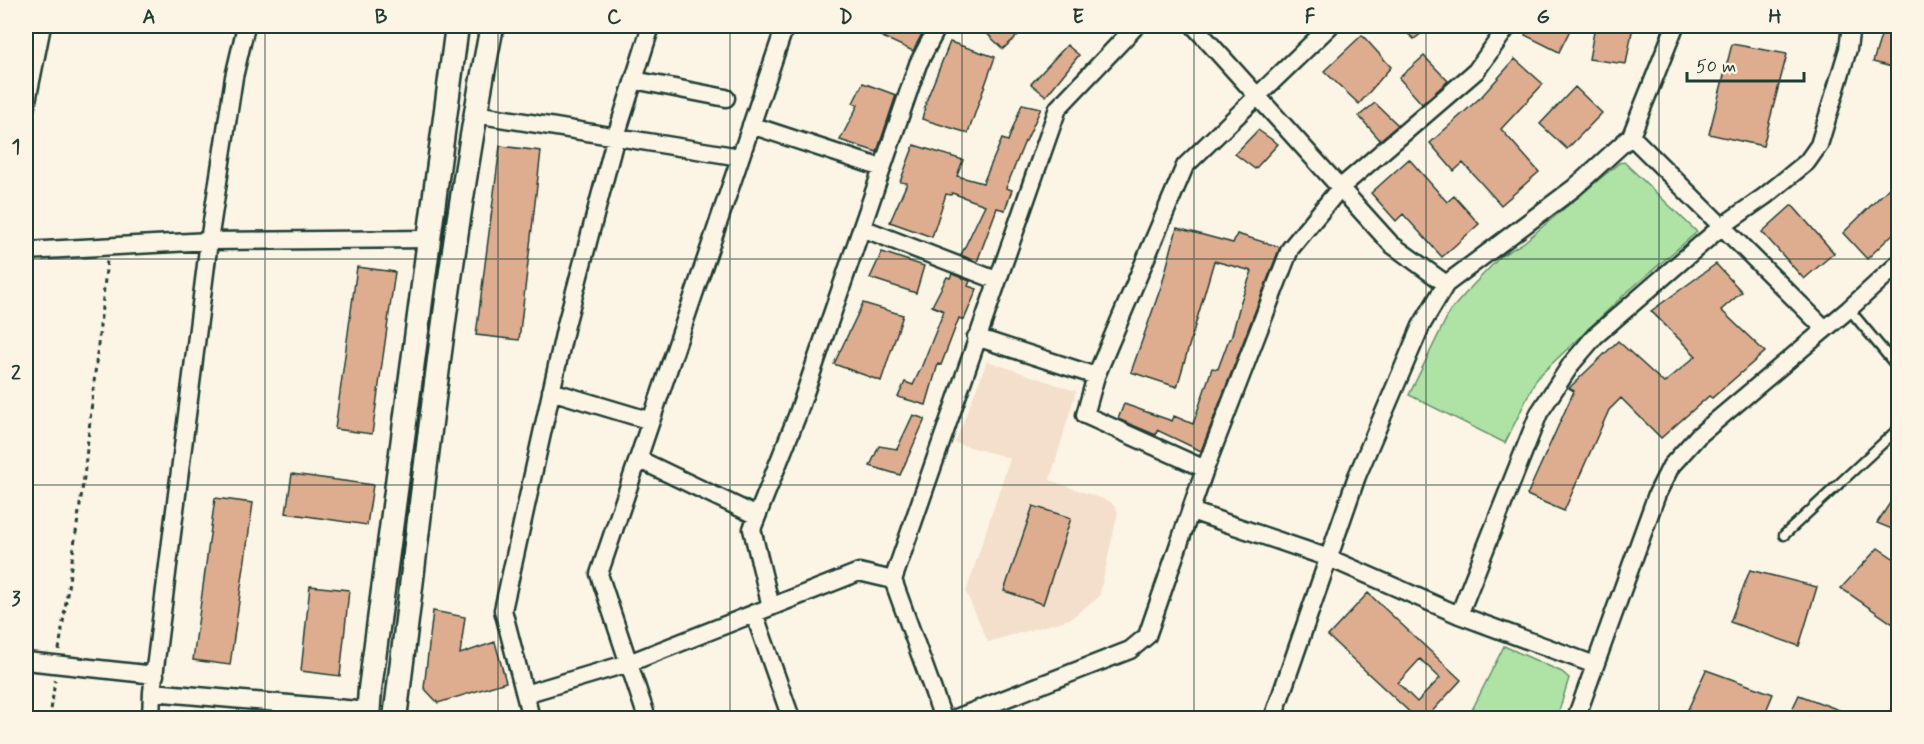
<svg xmlns="http://www.w3.org/2000/svg" width="1924" height="744" viewBox="0 0 1924 744" font-family="Mynerve,sans-serif">
  <style>
    .built { fill: #f3dfcc }
    .green { fill: #afe3a5; stroke: #67906c; stroke-width: 1.5 }
    .building { fill: #dead90; stroke: #1f3d34; stroke-width: 1.5; fill-rule: evenodd }
    .lines { fill: none; stroke-linecap: round; stroke-linejoin: round }
    .service-casing { stroke: #1f3d34; stroke-width: 13 }
    .minor-casing { stroke: #1f3d34; stroke-width: 21 }
    .secondary-casing { stroke: #1f3d34; stroke-width: 27 }
    .path { stroke: #1f3d34; stroke-width: 3; stroke-dasharray: 4.5 4.5; stroke-linecap: butt }
    .service { stroke: #fcf5e5; stroke-width: 8 }
    .minor { stroke: #fcf5e5; stroke-width: 16 }
    .secondary { stroke: #fcf5e5; stroke-width: 22 }
    .grid { fill: none; stroke: #1f3d34; stroke-width: 1.5; stroke-opacity: 0.55 }
    .neatline { fill: none; stroke: #1f3d34; stroke-width: 2 }
    .grid-label { font-size: 20px; text-anchor: middle; font-weight: bold; fill: #1f3d34 }
  </style>
  <rect width="100%" height="100%" fill="#fcf5e5"/>
  <filter id="ink" filterUnits="userSpaceOnUse"><feTurbulence type="fractalNoise" baseFrequency=".0167" numOctaves="2"/><feDisplacementMap in="SourceGraphic" scale="12" xChannelSelector="R" yChannelSelector="G"/><feConvolveMatrix kernelMatrix="1 2 1 2 8 2 1 2 1" color-interpolation-filters="sRGB"/></filter>
  <g filter="url(#ink)">
    <path class="built" d="M987,361l89,30 -26,89 61,22 7,10 -19,85 -29,22 -82,23 -22,-50 44,-134 -55,-15z"/>
    <path class="green" d="M1624,162l73,70 -72,62 -88,84 -32,65 -96,-48 41,-84 23,-26 28,-29 22,-13 96,-80z
      M1504,646l58,26 7,6 -12,40h-89z"/>
    <path class="building" d="M883,26h43l-13,25 -35,-16z
      M979,26h49l-25,23z
      M1399,26h32l-17,13z
      M1530,26h42l-13,26 -34,-17z
      M1595,26h38l-7,38 -37,-5z
      M1884,26l15,3v40l-26,-7z
      M1362,35l29,32 -32,37 -35,-33z
      M950,42l45,15 -27,76 -46,-14 5,-20z
      M1732,44l55,10 -24,92 -54,-12z
      M1067,45l12,10 -33,41 -15,-12z
      M1424,56l24,25 -26,23 -23,-26z
      M1515,59l28,25 -42,45 38,43 -38,33 -38,-42 -9,8 -24,-28 52,-47z
      M863,83l33,12 -19,57 -37,-12 18,-35 -5,-2z
      M1575,87l27,26 -35,36 -27,-25z
      M1375,103l23,22 -18,15 -21,-24z
      M1022,104l19,4 -15,33h-1l-19,47 6,2 -7,20 -8,-2 -20,54 -16,-7 24,-50 -33,-12 -1,2 -5,-1 -14,43 -42,-15 17,-39 -7,-1 14,-37 49,15 -6,16 26,7 19,-44 6,2z
      M1258,130l20,14 -23,25 -20,-15z
      M500,146l41,5 -22,189 -43,-5z
      M1409,159l38,43 7,-6 25,28 -37,33 -39,-43 -7,7 -25,-28z
      M1890,187l9,9v32l-32,31 -24,-26z
      M1792,205l42,48 -30,26 -42,-47z
      M1177,228l56,15 4,-9 43,13 -79,204 -44,-21 -1,5 -38,-16 6,-15 48,17 2,-5 19,8 19,-56 6,1 11,-30h2l10,-38 11,-30 -38,-10 -37,126 -46,-15 31,-88z
      M882,252l42,14 -8,27 -46,-15z
      M1716,264l26,28 -21,18 44,42 -53,46 -3,-2 -48,42 -40,-40 -12,12 -45,101 -37,-16 47,-104 -5,-3 49,-47 46,42 32,-27 -45,-45z
      M357,267l38,5 -23,162 -37,-5z
      M952,274l18,7 -2,5 9,3 -13,31 -5,-2 -18,47 -3,-1 -12,41 -28,-8 7,-15 8,3 8,-17 23,-57 -12,-5 15,-29 3,1z
      M863,303l40,12 -22,66 -47,-17z
      M913,415l12,4 -25,56 -30,-9 9,-20 18,3z
      M292,474l81,11 -6,40 -81,-12z
      M1899,489v43l-22,-9z
      M215,498l38,5 -23,162 -37,-5z
      M1033,506l38,12 -28,86 -39,-13z
      M1878,548l21,14v66l-58,-40z
      M1750,570l67,17 -18,59 -69,-24z
      M310,586l39,4 -9,86 -39,-5z
      M1368,593l93,87 -35,38h-10l-88,-82zM1420,659l20,19 -23,24 -19,-19z
      M433,611l32,6 -5,37 35,-12 11,40 -68,21 -14,-15z
      M1706,670l67,24 -10,24h-79z
      M1799,695l59,22v1h-70z"/>
    <g class="lines">
      <g class="service-casing">
        <path id="service" d="M1849,309l49,59
          M1784,535l114,-106"/>
      </g>
      <g class="minor-casing">
        <path id="minor" d="M1194,26l197,218 55,40
          M634,80l92,18
          M26,106l16,-80
          M475,114l265,43
          M751,125l131,43
          M1631,136l194,193
          M862,228l134,52
          M26,251l183,-10 219,-2
          M976,337l120,39 -11,39 120,54
          M1096,376l89,-210 145,-140
          M551,391l100,30
          M638,459l119,57
          M1191,511l138,47 130,57 136,50
          M771,607l-19,-78 45,-113 121,-352 20,-38
          M754,613l37,105
          M1459,615l80,-202 33,-50 23,-27 126,-109 44,-31 42,-34 12,-17 10,-33 19,-63 3,-23
          M26,661l129,14
          M152,692l217,19
          M525,694l104,-31 230,-91 34,8
          M151,718l1,-26 57,-451 25,-164 12,-51
          M531,718l-28,-108 63,-285 50,-189 35,-110
          M647,718l-48,-144 186,-548
          M943,718l-50,-138 165,-472 78,-82
          M956,718l174,-68 17,-14 58,-167 85,-220 50,-61 136,-117 32,-45
          M1273,718l84,-242 64,-150 25,-42 128,-96 57,-52 44,-110
          M1576,718l81,-224 14,-28 27,-30 151,-127 49,-45
          M1898,718v-1"/>
      </g>
      <g class="secondary-casing">
        <path id="secondary" d="M368,718l2,-29 87,-663
          M395,718c29,-231 52,-464 97,-692"/>
      </g>
      <path class="path" d="M59,650l25,-173 23,-217
        M50,718l5,-38"/>
      <use href="#service" class="service"/>
      <use href="#minor" class="minor"/>
      <use href="#secondary" class="secondary"/>
    </g>
  </g>
  <path class="grid" d="M265,26v692M498,26v692M730,26v692M962,26v692M1194,26v692M1426,26v692M1659,26v692M26,259h1872M26,485h1872"/>
  <rect width="1924" height="744" fill="none" stroke="#fcf5e5" stroke-width="66"/>
  <path d="M1687 72v9h117v-9" fill="none" stroke="#1f3d34" stroke-width="3"/>
  <text x="1696" y="72" font-size="18" fill="#1f3d34" stroke="#fcf5e5" stroke-width="4.5" paint-order="stroke">50 m</text>
  <rect x="33" y="33" width="1858" height="678" class="neatline"/>
  <g class="grid-label">
    <text x="149" y="23">A</text>
    <text x="381" y="23">B</text>
    <text x="614" y="23">C</text>
    <text x="846" y="23">D</text>
    <text x="1078" y="23">E</text>
    <text x="1310" y="23">F</text>
    <text x="1543" y="23">G</text>
    <text x="1775" y="23">H</text>
    <text x="16" y="153">1</text>
    <text x="16" y="379">2</text>
    <text x="16" y="605">3</text>
  </g>
</svg>
